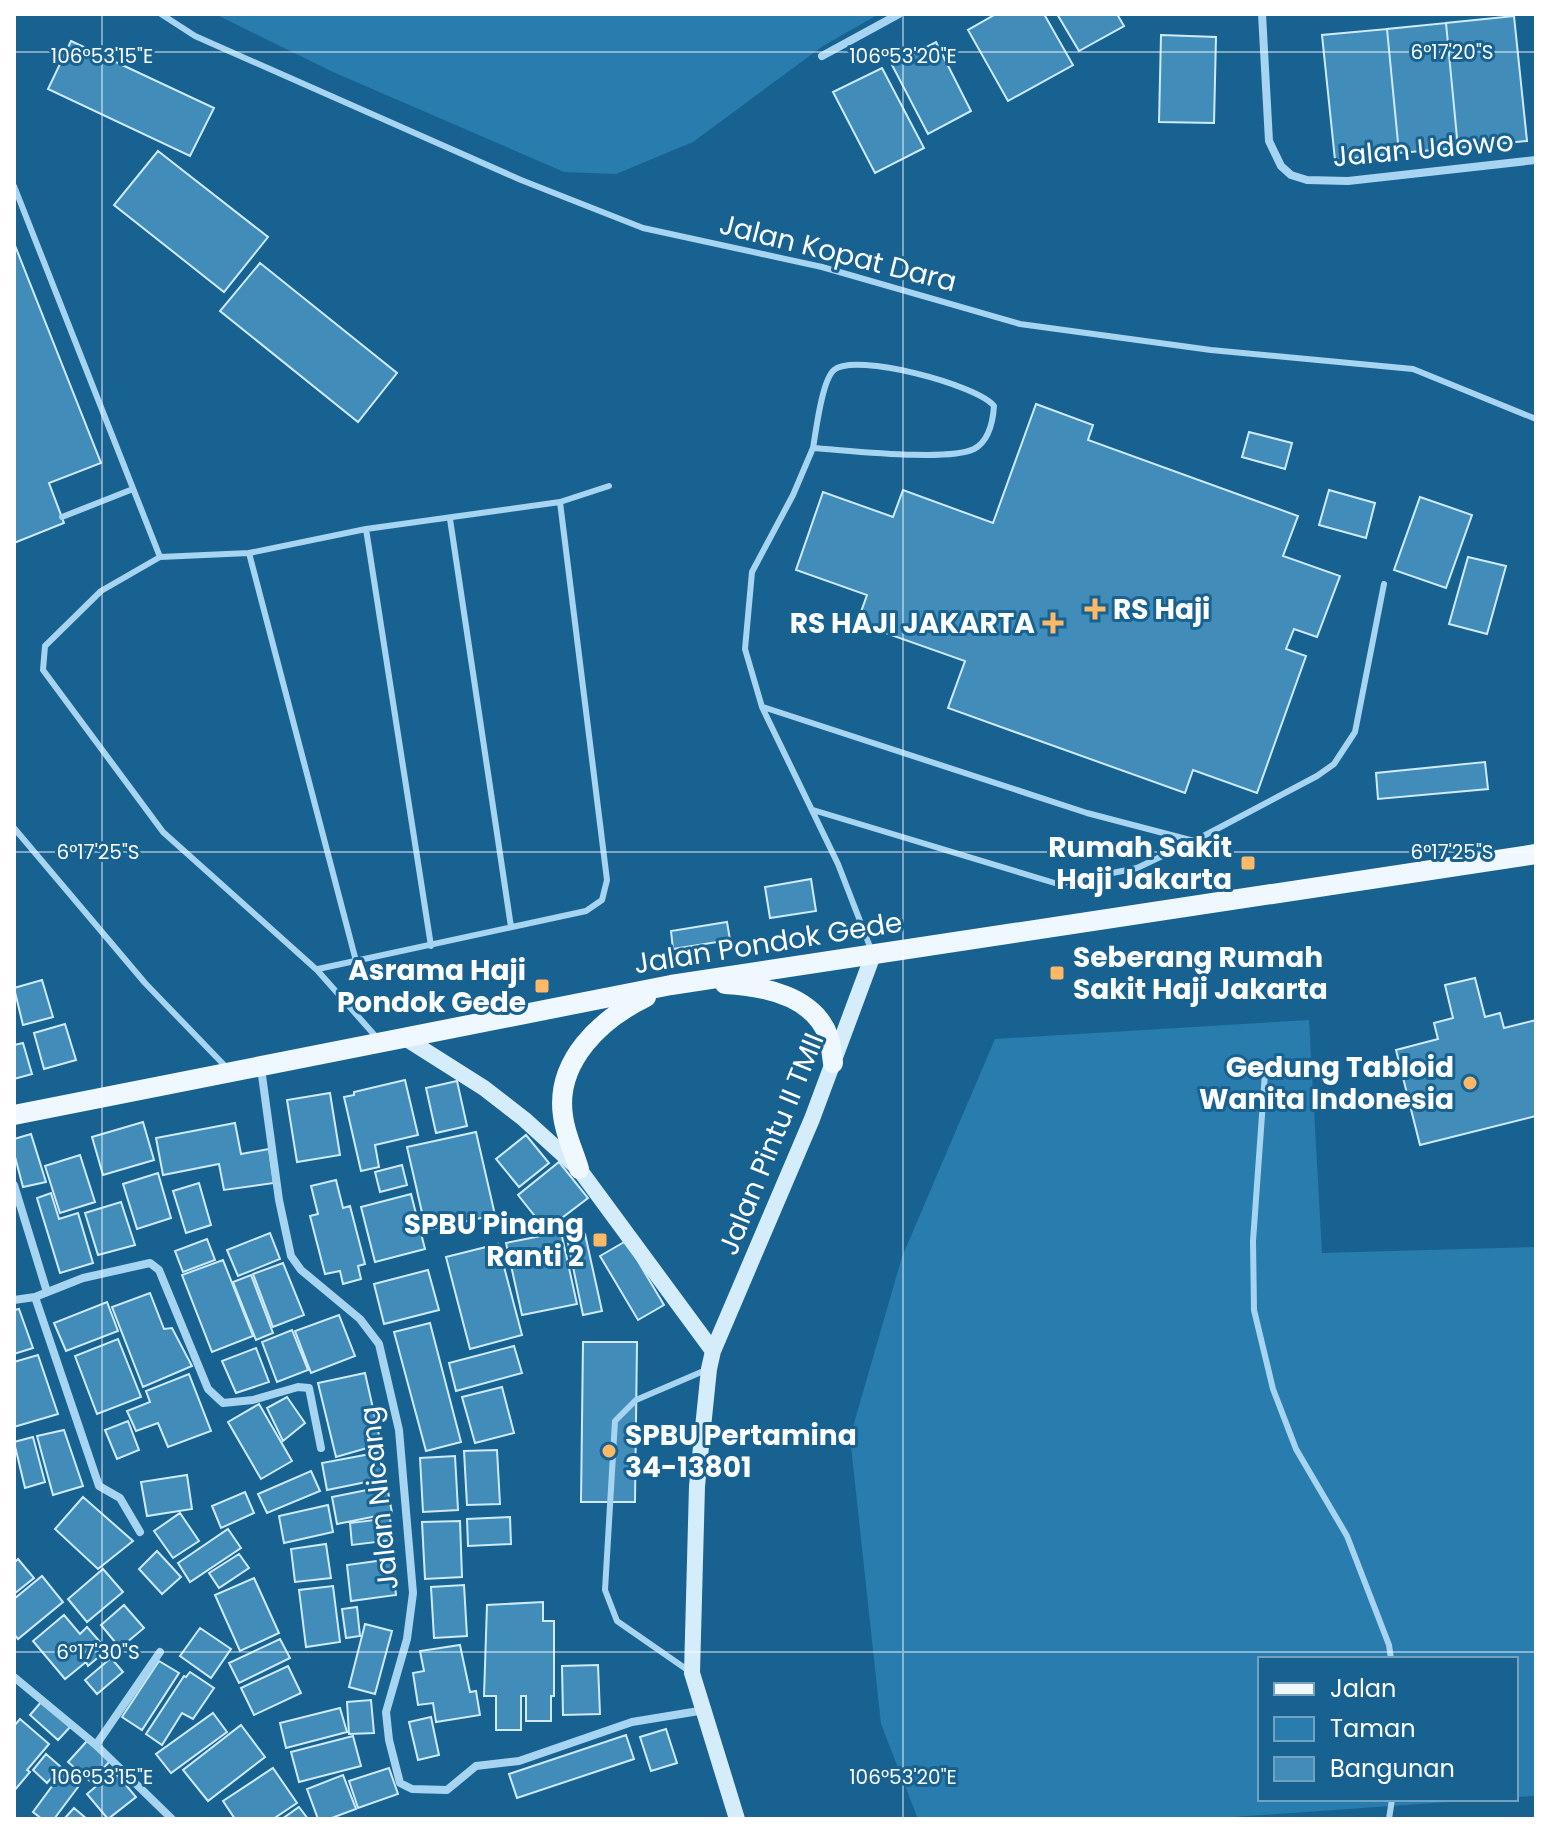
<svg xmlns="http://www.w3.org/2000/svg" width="1550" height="1833" viewBox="0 0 1550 1833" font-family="Poppins,sans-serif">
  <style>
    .green { fill: #287cae }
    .building { fill: #418cb9; stroke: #ceeafb; stroke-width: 2 }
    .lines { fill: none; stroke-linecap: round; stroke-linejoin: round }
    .lane { stroke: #a7d4f0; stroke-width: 6 }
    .street { stroke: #a7d4f0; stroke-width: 8 }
    .secondary { stroke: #d5ecfb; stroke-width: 16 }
    .primary { stroke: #f0f8ff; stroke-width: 20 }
    .ticks { fill: none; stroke: #fff; stroke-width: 2; stroke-opacity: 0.45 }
    .poi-dot { fill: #ffb966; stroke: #186292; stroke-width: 3 }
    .labels { text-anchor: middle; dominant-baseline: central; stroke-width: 6; stroke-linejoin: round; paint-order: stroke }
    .street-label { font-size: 28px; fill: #fff; stroke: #186292 }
    .poi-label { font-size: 28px; font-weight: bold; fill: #fff; stroke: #186292; text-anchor: end }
    .ticks-label { font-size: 20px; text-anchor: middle; fill: #fff; stroke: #186292; stroke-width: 6; stroke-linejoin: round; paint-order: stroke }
  </style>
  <rect width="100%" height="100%" fill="#186292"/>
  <path class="green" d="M215,14h664l-56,32 -130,96 -77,32 -52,-2 -231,-100z
    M1309,1020l13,233 214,-6v549l-20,1v-138h-256v140h231l-285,20h-288l-37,-95 -31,-287 52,-180 93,-218z"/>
  <path class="building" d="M996,14h48l29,51 -65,36 -40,-71z
    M1057,14h60l7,12 -45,25z
    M1514,16l13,125 -69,7 -12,-125z
    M1446,23l12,125 -59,5 -12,-124z
    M1387,29l12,124 -64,7 -13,-125z
    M1161,35l55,2 -2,86 -55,-1z
    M71,41l143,67 -24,48 -142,-67z
    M936,42l35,69 -43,23 -36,-69z
    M882,68l42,80 -49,25 -42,-81z
    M158,151l110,86 -44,55 -110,-87z
    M14,243l87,220 -52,20 15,40 -50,20z
    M260,263l137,110 -39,49 -138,-111z
    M1036,404l57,21 -5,15 210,76 -15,40 57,20 -23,61 -23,-8 -8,20 20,7 -49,137 -64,-23 -8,23 -237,-85 17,-47 -108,-38 10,-28 -71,-25 27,-78 70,25 10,-27 90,33z
    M1249,432l43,11 -7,26 -43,-12z
    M1329,490l46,13 -9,35 -47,-13z
    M1420,497l52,18 -26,73 -52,-18z
    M1468,557l38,9 -19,68 -38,-10z
    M1485,762l3,27 -110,10 -2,-26z
    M811,879l5,32 -46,7 -5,-31z
    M727,922l3,18 -57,9 -2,-18z
    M1475,978l10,39 15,-4 4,15 32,-8v96l-116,29 -24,-95 42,-11 -4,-16 19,-5 -8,-33z
    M42,980l11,37 -30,8 -9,-37z
    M65,1024l11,36 -32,9 -10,-36z
    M23,1043l9,31 -18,5v-34z
    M405,1080l13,55 -43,10 4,22 -18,4 -17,-74 10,-2v-3z
    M457,1081l10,45 -31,7 -10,-45z
    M330,1093l10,62 -43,7 -10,-62z
    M143,1122l11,38 -51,15 -11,-38z
    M235,1123l6,31 28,-5 5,34 -50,7 -5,-26 -56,11 -7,-37z
    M476,1132l19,83 -69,15 -19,-83z
    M31,1134l15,48 -23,5 -9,-34v-14z
    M526,1135l23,28 -30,24 -23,-28z
    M80,1155l15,47 -35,11 -15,-47z
    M559,1162l29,36 -42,32 -28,-35z
    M402,1165l5,20 -27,7 -5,-20z
    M158,1173l13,45 -34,11 -14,-45z
    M336,1180l7,28 7,-2 15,58 -7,2 3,13 -18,5 -3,-13 -15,3 -15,-58 8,-2 -7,-28z
    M199,1183l12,42 -25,8 -13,-42z
    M51,1193l8,26 19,-6 15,50 -33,10 -23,-75z
    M411,1194l14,55 -50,13 -14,-55z
    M121,1202l14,43 -37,10 -13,-42z
    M561,1232l16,72 -55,11 -16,-72z
    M270,1233l10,26 -42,17 -11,-26z
    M585,1234l17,77 -19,4 -16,-77z
    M207,1239l8,21 -32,12 -8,-21z
    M626,1241l38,64 -26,15 -38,-64z
    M498,1244l24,91 -52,14 -24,-92z
    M223,1260l30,76 -41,16 -30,-77z
    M283,1263l21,52 -31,12 -20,-53z
    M428,1270l11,40 -55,14 -10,-40z
    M251,1275l22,58 -17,7 -23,-58z
    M150,1293l14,36 8,-1 20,38 -49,21 -31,-80z
    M107,1302l11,29 -52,20 -12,-28z
    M19,1309l14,39 -19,6v-44z
    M339,1315l16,41 -44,17 -16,-42z
    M430,1323l31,119 -35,9 -32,-119z
    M292,1330l16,40 -31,12 -15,-40z
    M118,1339l23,58 -44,17 -22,-58z
    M583,1342h54l-2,160h-54z
    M514,1346l8,27 -66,18 -7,-28z
    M256,1348l13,34 -33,11 -14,-32z
    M38,1355l20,59 -44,13v-65z
    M365,1373l16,71 -45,13 -18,-74z
    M189,1374l22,57 -43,16 -10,-24 -22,8 -9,-20 23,-9 -4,-11z
    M502,1387l12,46 -39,10 -13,-46z
    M287,1397l18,26 -22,18 -16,-33z
    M259,1404l33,57 -31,18 -33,-57z
    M128,1421l11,29 -22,9 -12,-29z
    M64,1430l19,56 -30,9 -16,-59z
    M33,1437l12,45 -20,6 -11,-46z
    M497,1450l3,54 -33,1 -3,-54z
    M381,1452l5,26 -59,12 -5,-27z
    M455,1456l3,54 -35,2 -3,-54z
    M311,1471l9,20 -53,22 -9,-19z
    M187,1475l5,34 -45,7 -6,-34z
    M387,1486l5,27 -55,11 -5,-27z
    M245,1492l9,21 -33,15 -9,-22z
    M83,1497l50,44 -35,28 -43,-40z
    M328,1505l5,27 -49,11 -5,-27z
    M180,1513l19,28 -26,17 -19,-27z
    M510,1517l1,27 -43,2 -1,-27z
    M390,1518l3,22 -41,5 -2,-22z
    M460,1521l2,56 -37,2 -3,-57z
    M228,1529l13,19 -51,34 -12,-19z
    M326,1544l5,34 -36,4 -4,-33z
    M157,1551l24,26 -19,17 -23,-25z
    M239,1554l10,14 -30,20 -10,-15z
    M18,1559l16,19 -20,16v-31z
    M392,1559l4,36 -45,6 -4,-36z
    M103,1569l20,23 -36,30 -19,-23z
    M42,1576l21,26 -45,37 -4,-5v-35z
    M254,1578l25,55 -39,18 -25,-56z
    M464,1585l3,51 -33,2 -3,-51z
    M333,1586l7,56 -34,5 -7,-57z
    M543,1602v19h11v75h-3v25h-25v-25h-5v34h-25v-34h-12l3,-91z
    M124,1605l20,23 -24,20 -19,-23z
    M357,1607l3,29 -14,2 -4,-29z
    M64,1615l16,19 7,-7 20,23 -19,16 -2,-4 -21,17 -32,-38z
    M365,1624l27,7 -17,63 -26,-7z
    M200,1628l31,21 -20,29 -31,-22z
    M280,1639l10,19 -51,25 -10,-20z
    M460,1645l10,47 6,-1 4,24 -44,7 -3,-19 -15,2 -5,-32 11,-2 -4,-20z
    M111,1658l12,14 -26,22 -12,-14z
    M159,1661l20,12 -37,57 -20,-13z
    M598,1665l2,49 -37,1 -1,-49z
    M288,1666l13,27 -47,22 -13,-27z
    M190,1672l24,16 -21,31 -11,-6 -20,32 -16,-11 38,-58 2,1z
    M371,1700l3,33 -25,1 -2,-32z
    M42,1701l29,25 -13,14 -28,-25z
    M340,1708l7,24 -61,16 -6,-25z
    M213,1713l14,19 -56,41 -15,-19z
    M431,1717l8,38 -21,5 -9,-38z
    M20,1719l29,25 -22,26 3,2 -16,19v-65z
    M241,1725l24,32 -57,44 -25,-31z
    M666,1729l11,34 -26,8 -11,-34z
    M626,1735l8,24 -117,39 -8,-24z
    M353,1736l8,30 -62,16 -8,-30z
    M87,1741l23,20 -19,21 -23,-20z
    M46,1754l15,13 -14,16 -14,-13z
    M273,1768l24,35 -24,16h-38l-12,-18z
    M389,1768l9,26 -40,14 -9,-27z
    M114,1771l22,26 -28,22 -21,-25z
    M61,1774l17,13 -24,32h-12l-9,-7z
    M343,1775l13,34 -27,10h-11l-11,-30z
    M299,1807l9,12h-26z
    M74,1808l13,11h-23z"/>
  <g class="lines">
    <path class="lane" d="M161,14l34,22 326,144 122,48 179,39 198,57 191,26 202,19 123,50
      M14,186l146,371
      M813,448c3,-17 9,-68 21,-78 21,-18 144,15 160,36 -1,15 -5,35 -20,43 -27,13 -128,1 -161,-1l-20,47 -41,77 -7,77 17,58 76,157 34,88
      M62,517l71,-28
      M450,519l61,408
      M366,529l65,417
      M249,553l107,408
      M763,707l324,106 107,28 123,-65 17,-12 21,-32 29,-148
      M813,810l245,74 79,-16 57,-27
      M14,828l131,155 82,85
      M318,969l268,-58 16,-11 5,-20 -47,-378
      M378,1039l-61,-69 -154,-138 -120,-162 2,-24 56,-55 59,-34 89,-4 117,-24 194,-27 49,-16
      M1265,1073l-12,168 1,69 19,79 23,60 51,87 42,109 2,14
      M689,1671l-72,-50 -12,-31 10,-169 21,-21 70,-30
      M1389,1819l3,-20"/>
    <path class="street" d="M1262,14l7,127 12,25 10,9 16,5 41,1 188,-21
      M822,56l77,-42
      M261,1068l18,132 12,56 10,14 59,49 19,25 20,86 14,163 -6,46 -21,73 3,28 11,43 12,6 35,1 29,-24 43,-5 113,-39 73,-12
      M14,1185l33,107
      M35,1297l64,189 21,12 20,34
      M14,1300l21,-3 48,-19 67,-15 9,7 49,119 15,14 30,-3 45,-13 11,1 12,60
      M14,1677l82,68 76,74
      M96,1745l64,-93"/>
    <path class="secondary" d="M405,1038l79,50 40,31 55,50 134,182
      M737,1819l-45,-146 5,-187 12,-117 4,-18 99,-232 61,-164"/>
    <path class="primary" d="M725,984c38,2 90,12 104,54 2,8 3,17 4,25
      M14,1115l657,-130 865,-131
      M579,1169c-5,-17 -14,-35 -16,-53 -8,-55 38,-97 83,-119"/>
  </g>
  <path class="ticks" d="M102,14v1805M903,14v1805M14,52h1522M14,852h1522M14,1652h1522"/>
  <g class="poi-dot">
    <path d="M1091 597h8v8h8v8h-8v8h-8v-8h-8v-8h8z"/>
    <path d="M1049 611h8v8h8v8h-8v8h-8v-8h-8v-8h8z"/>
    <rect x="1240" y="855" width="16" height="16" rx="4"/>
    <rect x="1049" y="965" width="16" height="16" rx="4"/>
    <rect x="534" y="978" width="16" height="16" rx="4"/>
    <circle cx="1470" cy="1083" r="8"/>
    <rect x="592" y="1232" width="16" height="16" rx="4"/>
    <circle cx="609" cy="1451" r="8"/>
  </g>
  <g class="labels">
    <g class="street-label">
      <text transform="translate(1423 149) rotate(-5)">Jalan Udowo</text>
      <text transform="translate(838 253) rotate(14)">Jalan Kopat Dara</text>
      <text transform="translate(768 943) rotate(-9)">Jalan Pondok Gede</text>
      <text transform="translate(771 1144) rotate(-68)">Jalan Pintu II TMII</text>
      <text transform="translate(379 1498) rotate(-96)">Jalan Nicang</text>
    </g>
    <g class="poi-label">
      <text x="1113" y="609" text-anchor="start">RS Haji</text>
      <text x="1035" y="623">RS HAJI JAKARTA</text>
      <text x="1232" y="847">Rumah Sakit<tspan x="1232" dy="32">Haji Jakarta</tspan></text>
      <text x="1073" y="957" text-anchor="start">Seberang Rumah<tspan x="1073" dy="32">Sakit Haji Jakarta</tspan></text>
      <text x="526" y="970">Asrama Haji<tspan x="526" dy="32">Pondok Gede</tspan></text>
      <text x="1454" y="1067">Gedung Tabloid<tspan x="1454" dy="32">Wanita Indonesia</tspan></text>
      <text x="584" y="1224">SPBU Pinang<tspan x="584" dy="32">Ranti 2</tspan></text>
      <text x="625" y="1435" text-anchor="start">SPBU Pertamina<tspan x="625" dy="32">34-13801</tspan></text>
    </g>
  </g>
  <g class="ticks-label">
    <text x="1452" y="59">6°17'20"S</text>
    <text x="102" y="63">106°53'15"E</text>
    <text x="903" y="63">106°53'20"E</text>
    <text x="98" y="859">6°17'25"S</text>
    <text x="1452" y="859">6°17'25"S</text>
    <text x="98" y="1659">6°17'30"S</text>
    <text x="102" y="1784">106°53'15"E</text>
    <text x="903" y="1784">106°53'20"E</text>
  </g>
  <rect width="1550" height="1833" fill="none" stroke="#ffffff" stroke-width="32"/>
  <rect x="1258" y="1657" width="260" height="144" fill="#186292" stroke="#74a1be" stroke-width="2"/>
  <rect x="1274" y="1683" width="40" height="12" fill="#f0f8ff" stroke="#74a1be" stroke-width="2"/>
  <text x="1330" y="1697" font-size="24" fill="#ffffff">Jalan</text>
  <rect x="1274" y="1717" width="40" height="24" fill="#287cae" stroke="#74a1be" stroke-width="2"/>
  <text x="1330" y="1737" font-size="24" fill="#ffffff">Taman</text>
  <rect x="1274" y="1757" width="40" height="24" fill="#418cb9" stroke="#74a1be" stroke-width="2"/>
  <text x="1330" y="1777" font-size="24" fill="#ffffff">Bangunan</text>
</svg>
